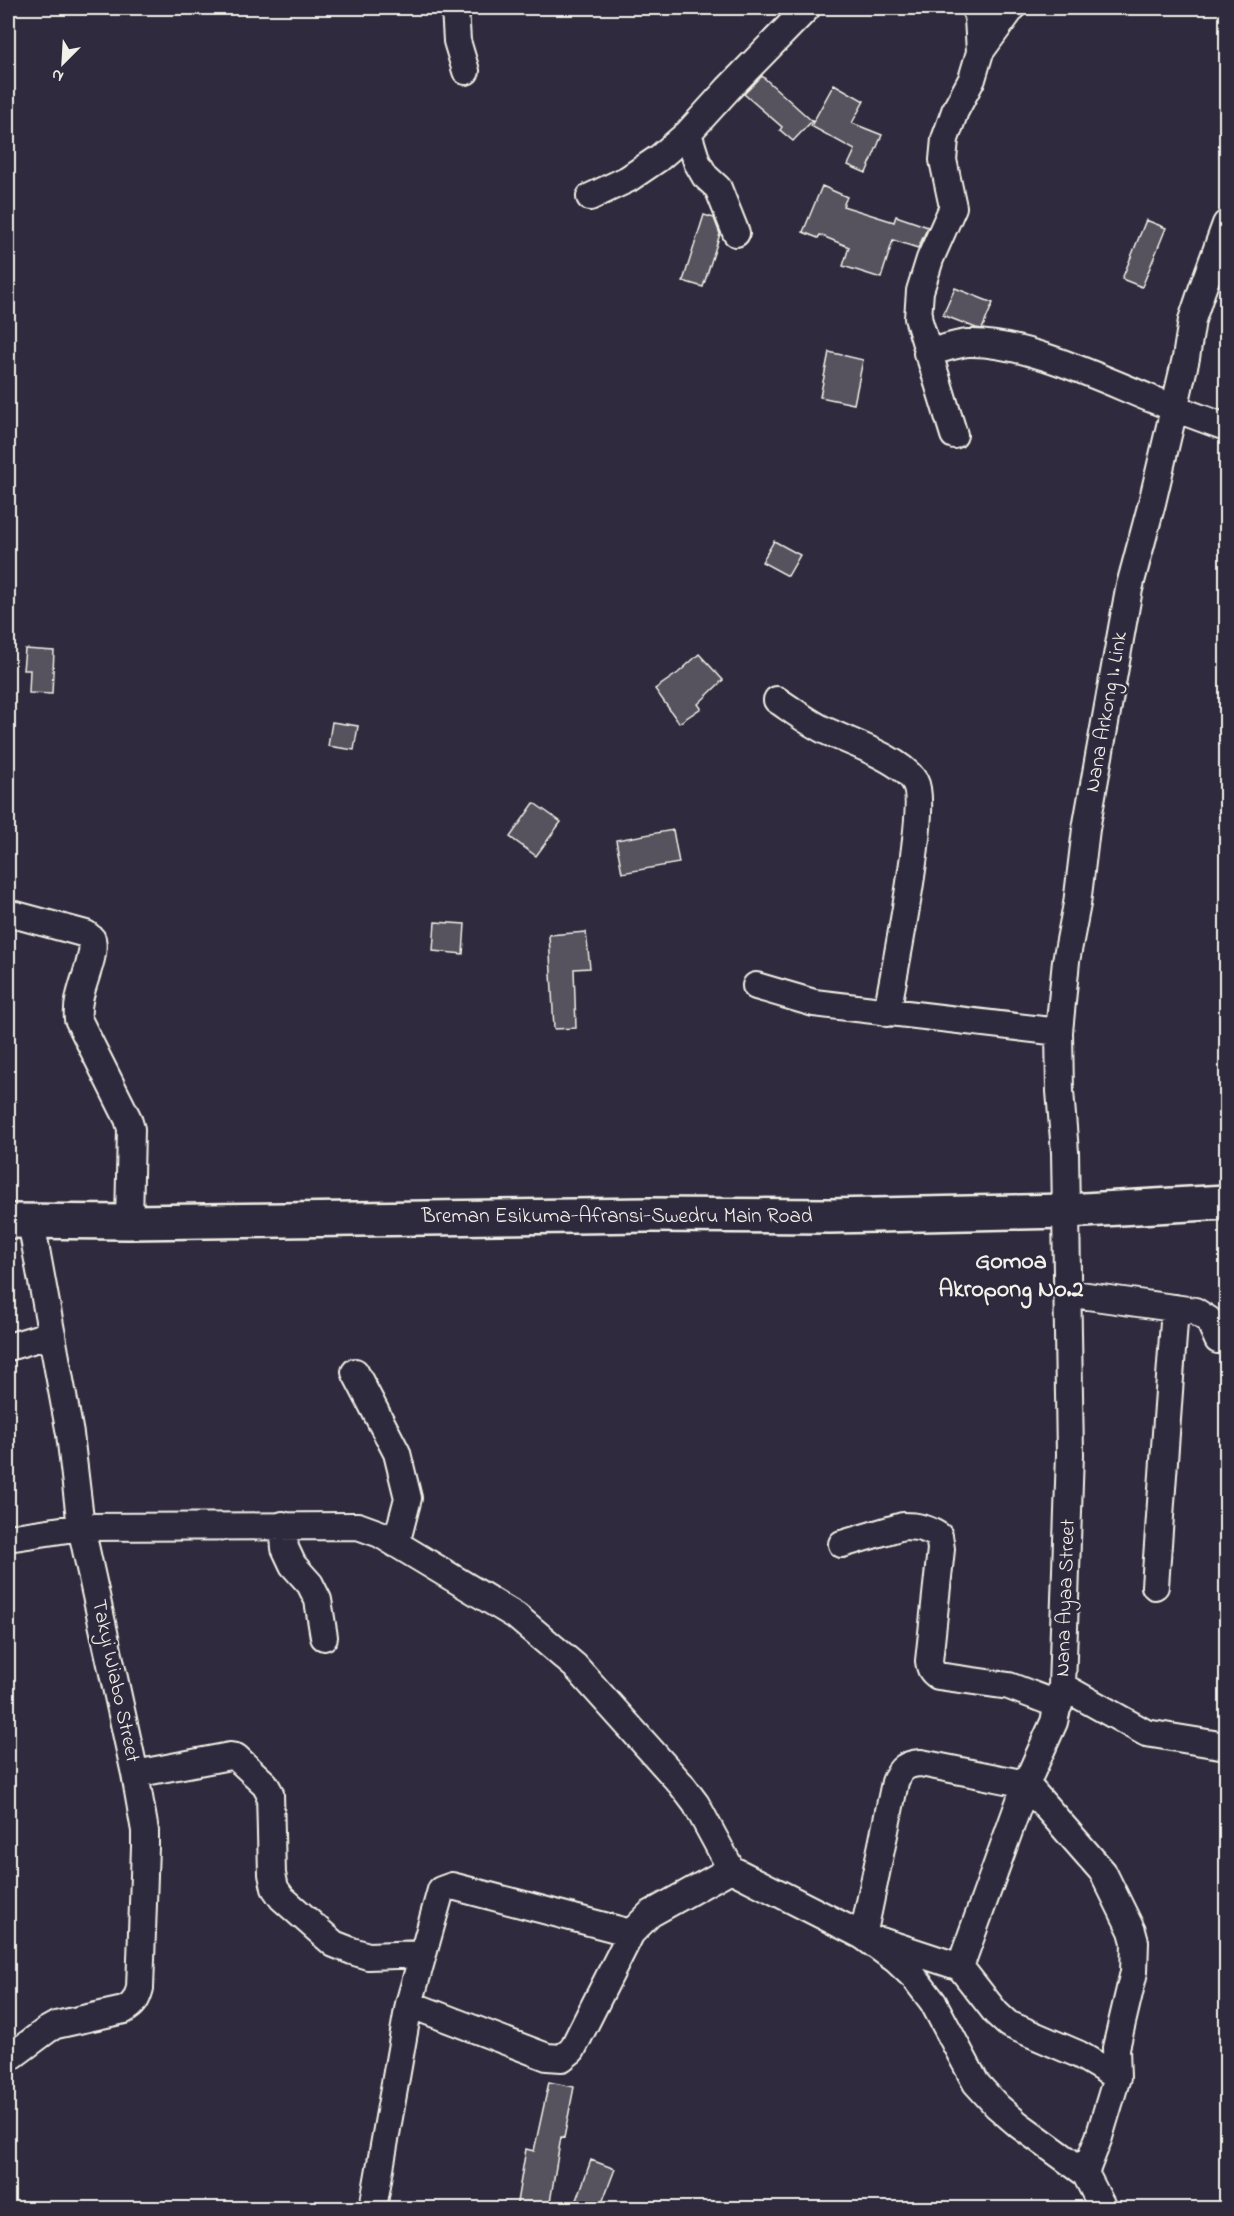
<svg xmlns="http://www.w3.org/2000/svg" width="1234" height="2216" viewBox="0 0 1234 2216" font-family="'Indie Flower',sans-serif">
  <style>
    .building { fill: #56525f; stroke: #f4f1e8; stroke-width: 1.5 }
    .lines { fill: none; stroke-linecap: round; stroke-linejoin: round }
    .minor-casing { stroke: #f4f1e8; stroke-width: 30 }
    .major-casing { stroke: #f4f1e8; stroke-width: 38 }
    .minor { stroke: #2f2a3d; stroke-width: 26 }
    .major { stroke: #2f2a3d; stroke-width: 33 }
    .labels { text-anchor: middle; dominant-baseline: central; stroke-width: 5; stroke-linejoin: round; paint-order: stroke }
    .street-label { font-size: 21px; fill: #f4f1e8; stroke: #2f2a3d }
    .quarter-label { font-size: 24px; font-weight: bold; fill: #f4f1e8; stroke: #2f2a3d }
  </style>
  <rect width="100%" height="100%" fill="#2f2a3d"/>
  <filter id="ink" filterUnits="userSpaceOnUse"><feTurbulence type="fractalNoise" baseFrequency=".0167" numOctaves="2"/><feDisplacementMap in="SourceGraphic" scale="12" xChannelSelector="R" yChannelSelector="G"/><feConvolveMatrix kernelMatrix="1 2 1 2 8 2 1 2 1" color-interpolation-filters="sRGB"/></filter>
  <g filter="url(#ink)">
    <path class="building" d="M762,76l50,45 -19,20 -13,-11 2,-3 -38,-33z
      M834,84l30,17 -12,22 30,12 -16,38 -18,-8 7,-15 -44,-24z
      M822,186l25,11 -4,9 51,16 2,-6 32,11 -10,21 -25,-8 -12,38 -38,-12 6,-19 -29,-12 -2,3 -15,-6z
      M704,215l10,3 6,16 -17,53 -20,-6z
      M1146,220l20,8 -24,59 -20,-8z
      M955,288l38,15 -11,26 -6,-1 -33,-13z
      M829,352l34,8 -9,44 -34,-7z
      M774,541l26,14 -12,21 -26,-14z
      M25,649l29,2 -2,43 -23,-1 1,-23h-7z
      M699,654l24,26 -25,24 3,4 -22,15 -24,-34 23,-16z
      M332,722l26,4 -4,24 -26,-4z
      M534,803l27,19 -25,34 -26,-19z
      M673,830l6,33 -57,10 -6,-33z
      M435,922l30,2 -2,30 -30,-3z
      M586,932l4,36 -16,1 2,59 -22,1 -5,-94z
      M549,2082l25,5 -10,51 -3,-1 -12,71h-33l10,-59 8,2z
      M591,2160l24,9 -15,39h-8l-16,-5z"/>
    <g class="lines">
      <g class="minor-casing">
        <path id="minor" d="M455,8l2,33 9,30
          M980,52l32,-44
          M688,133l9,29 8,14 13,12 18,45
          M590,197l38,-18 31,-21 29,-25 40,-44 79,-81
          M927,353c13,-3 28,-9 41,-10 54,-2 130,34 181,55 25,10 51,20 77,29
          M954,435l-36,-117 2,-27 10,-32 23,-52 -10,-47 2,-21 10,-28 17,-32 8,-27 -2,-34 -3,-10
          M777,700c15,10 31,22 47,30 23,11 78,29 91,52 14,25 -22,194 -28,231
          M8,915h8l70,19 6,5c5,21 -17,52 -14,80l50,100 3,10 -2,93
          M756,986l58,17 245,29
          M1066,1293l129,18 14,9 9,20
          M8,1347l44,-13
          M355,1372l42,81 11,45 -12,46
          M283,1525l2,23 8,17 17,19 8,16 6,37
          M8,1538l73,-11 277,-1 22,8 136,82 59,50 106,118 15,20 35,65 132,67 33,24 18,17 19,25 43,81 21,23 22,19 66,48 18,35
          M842,1544l61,-18c14,0 24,2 36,10l2,13 -12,112c1,8 3,11 9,15l71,10 50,19
          M1155,1586l20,-278
          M1062,1686l84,47 80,13
          M135,1774l95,-18 6,1 29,27 5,9 2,81 3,14 7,10 52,46 18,7 16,5 55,-2
          M863,1936l32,-154c5,-14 11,-18 26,-19l105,21 77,88 29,59 3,11 -1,30 -18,76 1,29 -18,60 -14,36
          M881,1941l79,26 36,46 12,11 70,30 39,23
          M960,1967l66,-183 28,-62 8,-36 8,-232 -5,-302 -5,-61 -1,-59 7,-71 11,-57 9,-75 43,-240 23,-86 34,-145 6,-38 10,-30 24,-66
          M409,2004l138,53 15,1 10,-8 59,-117 19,-19 81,-45
          M8,2059l39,-29 9,-5 68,-15c10,-5 13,-11 16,-22l5,-141v-16l-10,-57 -54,-247 -11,-93 -39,-212
          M373,2208l36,-204 32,-114 11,-4 179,47"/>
      </g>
      <g class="major-casing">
        <path id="major" d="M8,1221l121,1 519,-7 182,1 236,-5 160,-9"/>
      </g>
      <use href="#minor" class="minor"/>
      <use href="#major" class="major"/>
    </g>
  </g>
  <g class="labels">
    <g class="street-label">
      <text transform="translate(1107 712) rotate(-80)">Nana Arkong I. Link</text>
      <text x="617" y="1217">Breman Esikuma-Afransi-Swedru Main Road</text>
      <text transform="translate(1066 1598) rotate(-88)">Nana Ayaa Street</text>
      <text transform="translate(115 1681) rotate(78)">Takyi Wiabo Street</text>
    </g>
    <g class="quarter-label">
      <text x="1011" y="1262">Gomoa<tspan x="1011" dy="28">Akropong No.2</tspan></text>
    </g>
  </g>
  <rect width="1234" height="2216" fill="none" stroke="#2f2a3d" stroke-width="30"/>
  <rect x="15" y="15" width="1204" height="2186" fill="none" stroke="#f4f1e8" stroke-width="2" filter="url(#ink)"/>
  <g transform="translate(63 63) rotate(204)" stroke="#2f2a3d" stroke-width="4.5" paint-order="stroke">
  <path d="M0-4.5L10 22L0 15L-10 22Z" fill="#f4f1e8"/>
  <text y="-9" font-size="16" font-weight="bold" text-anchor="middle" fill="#f4f1e8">N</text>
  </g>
</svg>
